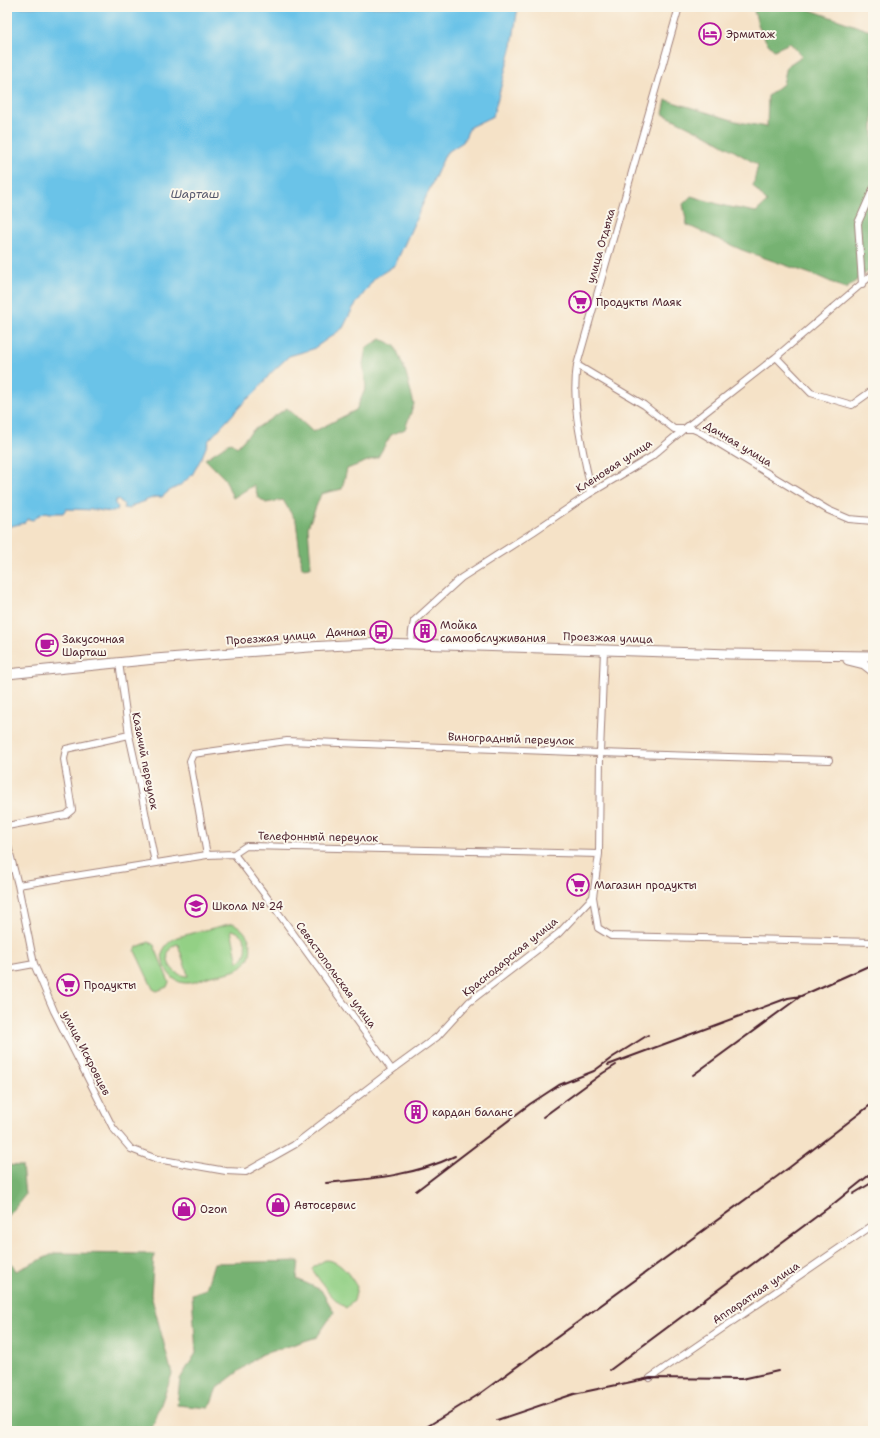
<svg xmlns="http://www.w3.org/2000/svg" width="880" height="1438" viewBox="0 0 880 1438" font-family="'Shantell Sans',sans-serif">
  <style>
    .green { fill: #93d085; stroke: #6e7858; fill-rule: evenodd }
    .forest { fill: #76b272; stroke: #60684e }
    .water { fill: #6bc3e8; stroke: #5a718a }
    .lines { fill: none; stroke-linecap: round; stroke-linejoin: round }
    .street-casing { stroke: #a08079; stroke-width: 8 }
    .primary-casing { stroke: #a08079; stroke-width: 11 }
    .street { stroke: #fff; stroke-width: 6 }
    .primary { stroke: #fff; stroke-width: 9 }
    .rail { stroke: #4a1f2b; stroke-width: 2 }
    .labels { text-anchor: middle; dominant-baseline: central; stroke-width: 4; stroke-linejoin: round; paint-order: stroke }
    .poi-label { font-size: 11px; fill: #4a1f2b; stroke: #fbf7ec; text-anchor: start }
    .street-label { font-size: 11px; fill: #4a1f2b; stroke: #fbf7ec }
    .water-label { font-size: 12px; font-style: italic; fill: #56586d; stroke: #fbf7ec }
  </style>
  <rect width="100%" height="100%" fill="#fbf7ec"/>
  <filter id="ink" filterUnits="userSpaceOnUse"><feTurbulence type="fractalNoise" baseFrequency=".025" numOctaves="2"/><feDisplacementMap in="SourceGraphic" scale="8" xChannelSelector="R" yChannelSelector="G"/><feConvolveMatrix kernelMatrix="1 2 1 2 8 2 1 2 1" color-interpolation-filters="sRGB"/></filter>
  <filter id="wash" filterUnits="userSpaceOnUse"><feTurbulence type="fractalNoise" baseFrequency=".012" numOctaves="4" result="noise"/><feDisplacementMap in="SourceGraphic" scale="16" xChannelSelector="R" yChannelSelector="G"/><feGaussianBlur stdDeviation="0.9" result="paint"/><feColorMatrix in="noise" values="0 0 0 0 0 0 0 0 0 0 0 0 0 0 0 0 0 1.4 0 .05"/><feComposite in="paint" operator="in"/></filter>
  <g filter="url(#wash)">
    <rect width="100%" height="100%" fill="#f5e2c7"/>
    <path class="green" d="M233,923c18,9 25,31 8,44 -8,6 -21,7 -30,9 -7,2 -16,7 -23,7 -14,1 -22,-11 -25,-22 -3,-12 5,-19 14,-24zM231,930c15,2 22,23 7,32zM178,944l10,31v1c-21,0 -28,-28 -10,-32z
      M149,942l5,3 15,37 -2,5 -10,4 -4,-2 -18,-38 2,-4z
      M325,1260c15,0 25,15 32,27l-3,14 -8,7c-14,-9 -24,-24 -34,-39l3,-3z"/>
    <path class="forest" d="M753,7h49l71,25v235l-27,22 -24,-11 -80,-28 -55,-25 -4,-21 8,-8 34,10 31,6 11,-10 -14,-16 5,-21 -48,-28 -47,-23 3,-14 73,22 28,5 1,-31 15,-12 4,-18 15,-10 -12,-13 -16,7c-12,-10 -17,-28 -21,-43z
      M381,339l14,7 11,27 8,31 -9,25 -14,6 -13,22 -31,12 -5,20 -21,5 -13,33 3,40 -9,1 -6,-47 -4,-6 -9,-15 -17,3 -8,-6 -4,-12 -21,13 -8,-19 -20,-20 26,-17 6,5 15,-16 35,-23 26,24 43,-22 10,-23 -3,-23 3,-16z
      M7,1165l15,1 3,29 -18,23z
      M55,1253l99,1 -3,41 21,79 -19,52 -4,5h-142v-176l9,16z
      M299,1261l-2,18 24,11 13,22 -17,25 -57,18 -43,33 -8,20 -32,-3 3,-26 16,-26 -4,-59 14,-5 8,-26z"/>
    <path class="water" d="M7,7h511l-6,39 -19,70 -23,11 -7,15 -17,11 -51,112 -20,13 -22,30 -10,20 -30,21 -24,7 -19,18 -16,20 -8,6 -37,40 -7,17 -10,18 -13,11 -10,5 -7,6h-7l-21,8 -5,4 -6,-1 1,-3 -6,-6 -3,2v3l3,3 -1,3 -7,2 -13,-2 -31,-1 -3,4h-13l-4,-1 -7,3 -6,5 -5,-1 -4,4 -17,4z"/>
  </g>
  <g filter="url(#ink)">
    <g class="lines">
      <g class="street-casing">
        <path id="street" d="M862,284l-4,-61 15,-34
          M776,357l35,36 41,12 21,-15
          M577,365l67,40 30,24h19l7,3 128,78 21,9 24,2
          M589,494l1,-9c-8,-39 -19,-80 -13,-120l102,-358
          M411,644l1,-13 2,-10 47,-43 72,-46 56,-38 62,-37 33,-28 92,-72 97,-83
          M119,662l10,73 9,41 17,87
          M7,826l59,-11 6,-5 -8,-51 2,-10 63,-14
          M7,842l11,43 16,79 20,47 59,117 18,21 26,10 69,12 20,1 48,-27 98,-75 45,-33 32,-35 90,-69 34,-36 5,31 13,8 262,6
          M234,854l35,46 123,170
          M207,855l-17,-94 3,-7 94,-13 313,12 229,7
          M18,885l189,-30 27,-1 12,-8 353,8
          M593,897l6,-43 1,-101 4,-103
          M7,969l27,-5
          M650,1378l223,-153"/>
      </g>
      <g class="primary-casing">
        <path id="primary" d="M848,660l16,4 9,7
          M7,674l148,-15 154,-12 73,-4 348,11 143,2"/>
      </g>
      <use href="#street" class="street"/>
      <use href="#primary" class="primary"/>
      <path class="rail" d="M608,1065l180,-67 13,-2
        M693,1075l108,-79 72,-32
        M543,1117l60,-44 13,-8
        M326,1183c44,-4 88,-7 129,-27
        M416,1191l114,-87 29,-19 35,-14 19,-14 35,-22
        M853,1194l20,-12
        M610,1370l222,-165 41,-33
        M497,1420l77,-26 76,-16 92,1 36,-8
        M420,1431l58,-36 312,-228 83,-64"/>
    </g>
  </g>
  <defs>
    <g id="hotel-ring" transform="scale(1.15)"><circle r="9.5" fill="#fbf7ec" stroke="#b5179e" stroke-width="1.5"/><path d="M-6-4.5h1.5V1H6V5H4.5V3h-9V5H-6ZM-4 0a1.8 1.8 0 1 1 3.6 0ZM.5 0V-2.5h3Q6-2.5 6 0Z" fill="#b5179e"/></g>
    <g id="supermarket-ring" transform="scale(1.15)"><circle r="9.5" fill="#fbf7ec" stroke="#b5179e" stroke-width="1.5"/><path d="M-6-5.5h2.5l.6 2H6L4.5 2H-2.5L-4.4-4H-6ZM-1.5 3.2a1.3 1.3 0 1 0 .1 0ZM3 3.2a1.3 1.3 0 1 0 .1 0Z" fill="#b5179e"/></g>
    <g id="building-ring" transform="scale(1.15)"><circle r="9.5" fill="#fbf7ec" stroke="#b5179e" stroke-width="1.5"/><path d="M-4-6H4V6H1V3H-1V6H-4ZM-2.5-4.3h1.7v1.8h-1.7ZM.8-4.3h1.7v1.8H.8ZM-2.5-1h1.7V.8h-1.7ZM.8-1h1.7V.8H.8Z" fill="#b5179e"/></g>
    <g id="bus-ring" transform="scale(1.15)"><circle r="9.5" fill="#fbf7ec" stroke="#b5179e" stroke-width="1.5"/><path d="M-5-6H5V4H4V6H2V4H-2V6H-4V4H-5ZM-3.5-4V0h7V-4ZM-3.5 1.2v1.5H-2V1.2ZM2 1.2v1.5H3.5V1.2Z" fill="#b5179e"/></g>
    <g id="cafe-ring" transform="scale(1.15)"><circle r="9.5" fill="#fbf7ec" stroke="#b5179e" stroke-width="1.5"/><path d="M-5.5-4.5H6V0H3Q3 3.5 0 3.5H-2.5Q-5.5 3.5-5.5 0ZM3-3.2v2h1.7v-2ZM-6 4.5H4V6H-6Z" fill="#b5179e"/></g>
    <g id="school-ring" transform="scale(1.15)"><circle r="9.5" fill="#fbf7ec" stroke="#b5179e" stroke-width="1.5"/><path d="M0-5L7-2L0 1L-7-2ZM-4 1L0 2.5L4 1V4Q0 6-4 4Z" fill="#b5179e"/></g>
    <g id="shop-ring" transform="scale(1.15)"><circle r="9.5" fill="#fbf7ec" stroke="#b5179e" stroke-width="1.5"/><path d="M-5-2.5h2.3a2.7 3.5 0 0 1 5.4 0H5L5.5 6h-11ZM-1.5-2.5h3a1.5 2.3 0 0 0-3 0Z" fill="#b5179e"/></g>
  </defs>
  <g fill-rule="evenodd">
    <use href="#hotel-ring" x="710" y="34"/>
    <use href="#supermarket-ring" x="580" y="302"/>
    <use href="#building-ring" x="425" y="631"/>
    <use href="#bus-ring" x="381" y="632"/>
    <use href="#cafe-ring" x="47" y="645"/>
    <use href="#supermarket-ring" x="578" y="885"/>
    <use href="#school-ring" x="196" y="906"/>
    <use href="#supermarket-ring" x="68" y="985"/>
    <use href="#building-ring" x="416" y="1112"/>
    <use href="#shop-ring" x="278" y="1205"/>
    <use href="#shop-ring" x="184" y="1209"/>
  </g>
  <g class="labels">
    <g class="poi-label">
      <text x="726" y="34">Эрмитаж</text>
      <text x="596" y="302">Продукты Маяк</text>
      <text x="440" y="625">Мойка<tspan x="440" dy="13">самообслуживания</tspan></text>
      <text x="366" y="632" text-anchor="end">Дачная</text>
      <text x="62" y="639">Закусочная<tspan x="62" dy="13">Шарташ</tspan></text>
      <text x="594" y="885">Магазин продукты</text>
      <text x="212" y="906">Школа № 24</text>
      <text x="84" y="985">Продукты</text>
      <text x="432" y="1112">кардан баланс</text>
      <text x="294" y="1205">Автосервис</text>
      <text x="200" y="1209">Ozon</text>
    </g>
    <g class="street-label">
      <text transform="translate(601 246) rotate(-74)">улица Отдыха</text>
      <text transform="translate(738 444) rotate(31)">Дачная улица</text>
      <text transform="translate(614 466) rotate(-33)">Кленовая улица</text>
      <text transform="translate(271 638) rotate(-4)">Проезжая улица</text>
      <text transform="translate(608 638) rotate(2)">Проезжая улица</text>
      <text transform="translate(511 739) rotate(2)">Виноградный переулок</text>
      <text transform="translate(145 761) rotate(79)">Казачий переулок</text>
      <text transform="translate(318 837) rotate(1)">Телефонный переулок</text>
      <text transform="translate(510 957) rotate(-39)">Краснодарская улица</text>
      <text transform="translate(336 975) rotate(54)">Севастопольская улица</text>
      <text transform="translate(86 1053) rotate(63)">улица Искровцев</text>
      <text transform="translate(756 1293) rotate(-34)">Аппаратная улица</text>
    </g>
    <g class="water-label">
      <text x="195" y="194">Шарташ</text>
    </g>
  </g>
  <rect width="880" height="1438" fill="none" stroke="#fbf7ec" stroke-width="24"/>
</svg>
